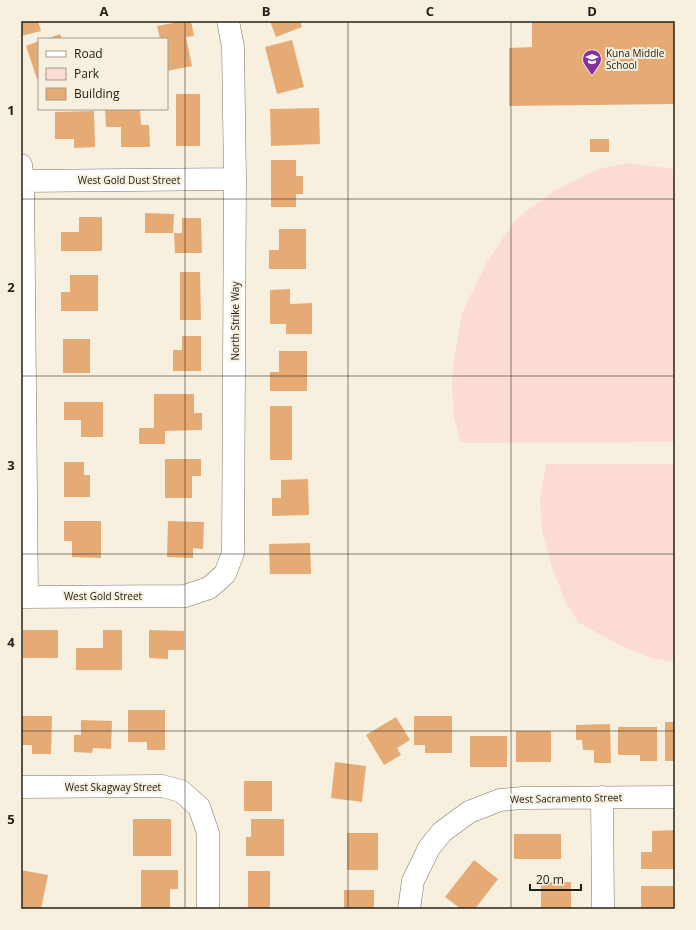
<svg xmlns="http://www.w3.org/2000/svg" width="696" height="930" viewBox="0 0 696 930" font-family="'Open Sans',sans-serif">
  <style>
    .green { fill: #fbdbd2 }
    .building { fill: #e6ab75 }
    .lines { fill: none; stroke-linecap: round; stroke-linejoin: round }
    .minor-casing { stroke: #7c7667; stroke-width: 23 }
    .minor { stroke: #fff; stroke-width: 22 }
    .grid { fill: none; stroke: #23201a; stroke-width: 1; stroke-opacity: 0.55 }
    .labels { text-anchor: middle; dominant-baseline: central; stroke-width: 4; stroke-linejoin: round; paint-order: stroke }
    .poi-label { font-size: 10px; fill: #23201a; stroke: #f7f0df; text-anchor: start }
    .street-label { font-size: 10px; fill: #23201a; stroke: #f7f0df }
    .neatline { fill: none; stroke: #23201a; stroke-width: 1.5 }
    .grid-label { font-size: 13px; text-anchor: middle; font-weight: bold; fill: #23201a }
  </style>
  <rect width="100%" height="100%" fill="#f7f0df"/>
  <path class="green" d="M628,163l47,6v273l-214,1 -7,-26 -2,-33 2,-25 8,-46 25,-51 29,-43 38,-28 44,-22z
    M546,464h129v198l-23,-4 -33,-13 -41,-23 -12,-19 -14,-36 -10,-37 -2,-33z"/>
  <path class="building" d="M21,21h17l3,10 -20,5z
    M184,21h7l3,15 -8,1 6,29 -25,5v-32h-7l-3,-13z
    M270,21h30l2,6 -26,10z
    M532,21h143v83l-166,2v-58l23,-1z
    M60,34l2,5h-16z
    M292,40l12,47 -27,7 -12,-47z
    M39,41v38h-2l-11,-33z
    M176,94h24v52h-24z
    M319,108l1,36 -49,2 -1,-37z
    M105,109h35l1,16h8l1,22h-29v-20h-15z
    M94,111l1,36 -21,1v-9h-19v-27z
    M590,139h19v13h-19z
    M271,160h25v16h7v18h-7v13h-25z
    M145,213l29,1 -1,19h-28z
    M79,217h23v34h-41v-19h18z
    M182,218h19l1,35h-27l-1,-20h8z
    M279,229h27v40h-37v-19h10z
    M180,272h20l1,48h-21z
    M70,275h28v36h-37v-19h9z
    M290,289v15l22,-1v31h-26v-10h-16v-34z
    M182,336h19v35h-28v-21h9z
    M63,339h27v34h-27z
    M279,351h28v40h-37v-19h9z
    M154,394h40v19h8v17l-37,1v13h-26v-16h15z
    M64,402h39v35h-22v-17h-17z
    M270,406h22v54h-22z
    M165,459h36v17h-9v22h-27z
    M64,462h20v13h6v22h-26z
    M308,479l1,36 -37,1v-18h9v-18z
    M64,521h37v37l-29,-1v-16h-8z
    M168,521l36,1 -1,27 -10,-1v10l-26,-1z
    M310,543l1,31h-41l-1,-30z
    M23,630h35v28h-35z
    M103,630h19v40h-46v-22h27z
    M149,630l35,1v19h-16v9l-19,-1z
    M128,710h37v40h-18v-8h-19z
    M21,716h31l-1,38h-19v-9h-11z
    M414,716h38v37h-27v-8h-11z
    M396,717l14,23 -13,8 4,7 -17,10 -18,-30z
    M81,720l31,1 -1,28 -18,-1 -1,5 -18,-1v-17h7z
    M665,722h10v39h-10z
    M610,724l1,39h-17v-13h-11l-1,-10h-6v-15z
    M618,727h39v34h-17v-6h-22z
    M516,731h35v31h-35z
    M470,736h37v31h-37z
    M335,762l31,4 -4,36 -31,-4z
    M244,781h28v30h-28z
    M133,819h38v37h-38z
    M251,819h33v37h-38v-19h5z
    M675,830v39h-34v-17h11v-21z
    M347,833h31v37h-31z
    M514,834h47v25h-47z
    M474,860l24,19 -23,30h-14l-16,-12z
    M21,870l27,5 -7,34h-19l1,-6h-2z
    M141,870h37v19h-8v20h-29z
    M248,871h22v38h-22z
    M541,882h30v27h-30z
    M641,886h32v23h-32z
    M344,890h30v19h-30z"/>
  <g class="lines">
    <g class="minor-casing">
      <path id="minor" d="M21,165l2,16 4,416
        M23,181l212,-2
        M21,597l164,-1 24,-8 16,-14 8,-21 2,-374 -2,-132 -5,-26
        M21,787l141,-1 19,5 18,16 9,26v76
        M602,797l1,112
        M409,909l4,-28 16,-33 13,-16 27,-20 31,-12 22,-2 153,-1"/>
    </g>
    <use href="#minor" class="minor"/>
  </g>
  <path class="grid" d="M185,21v888M348,21v888M511,21v888M21,199h654M21,376h654M21,554h654M21,731h654"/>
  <defs>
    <g id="school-pin" transform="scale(1)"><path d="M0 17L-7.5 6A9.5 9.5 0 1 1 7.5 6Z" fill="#84309e" stroke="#f7f0df"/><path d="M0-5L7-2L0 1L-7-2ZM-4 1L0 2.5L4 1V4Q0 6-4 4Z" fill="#fff"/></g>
  </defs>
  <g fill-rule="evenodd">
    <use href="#school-pin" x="592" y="59"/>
  </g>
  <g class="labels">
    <g class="poi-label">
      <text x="606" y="53">Kuna Middle<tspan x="606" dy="12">School</tspan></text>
    </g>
    <g class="street-label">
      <text x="129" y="180">West Gold Dust Street</text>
      <text transform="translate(235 321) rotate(-90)">North Strike Way</text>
      <text x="103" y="596">West Gold Street</text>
      <text x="113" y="787">West Skagway Street</text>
      <text transform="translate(566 798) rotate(-1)">West Sacramento Street</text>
    </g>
  </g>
  <rect width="696" height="930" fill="none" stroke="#f7f0df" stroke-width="44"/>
  <rect x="38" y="38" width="130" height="72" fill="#f7f0df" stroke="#a29d90"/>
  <rect x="46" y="51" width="20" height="6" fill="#ffffff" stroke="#a29d90"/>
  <text x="74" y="58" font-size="12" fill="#23201a">Road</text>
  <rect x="46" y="68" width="20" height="12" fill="#fbdbd2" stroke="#a29d90"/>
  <text x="74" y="78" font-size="12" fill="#23201a">Park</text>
  <rect x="46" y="88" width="20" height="12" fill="#e6ab75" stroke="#a29d90"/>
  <text x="74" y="98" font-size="12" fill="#23201a">Building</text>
  <path d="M530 884v6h51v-6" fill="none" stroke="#23201a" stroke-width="2"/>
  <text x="536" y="884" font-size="12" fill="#23201a" stroke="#f7f0df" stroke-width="3" paint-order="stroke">20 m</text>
  <rect x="22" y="22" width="652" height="886" class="neatline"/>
  <g class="grid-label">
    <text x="104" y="16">A</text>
    <text x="266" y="16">B</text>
    <text x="430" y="16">C</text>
    <text x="592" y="16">D</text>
    <text x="11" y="115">1</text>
    <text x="11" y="292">2</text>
    <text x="11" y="470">3</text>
    <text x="11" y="647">4</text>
    <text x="11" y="824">5</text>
  </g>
</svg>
